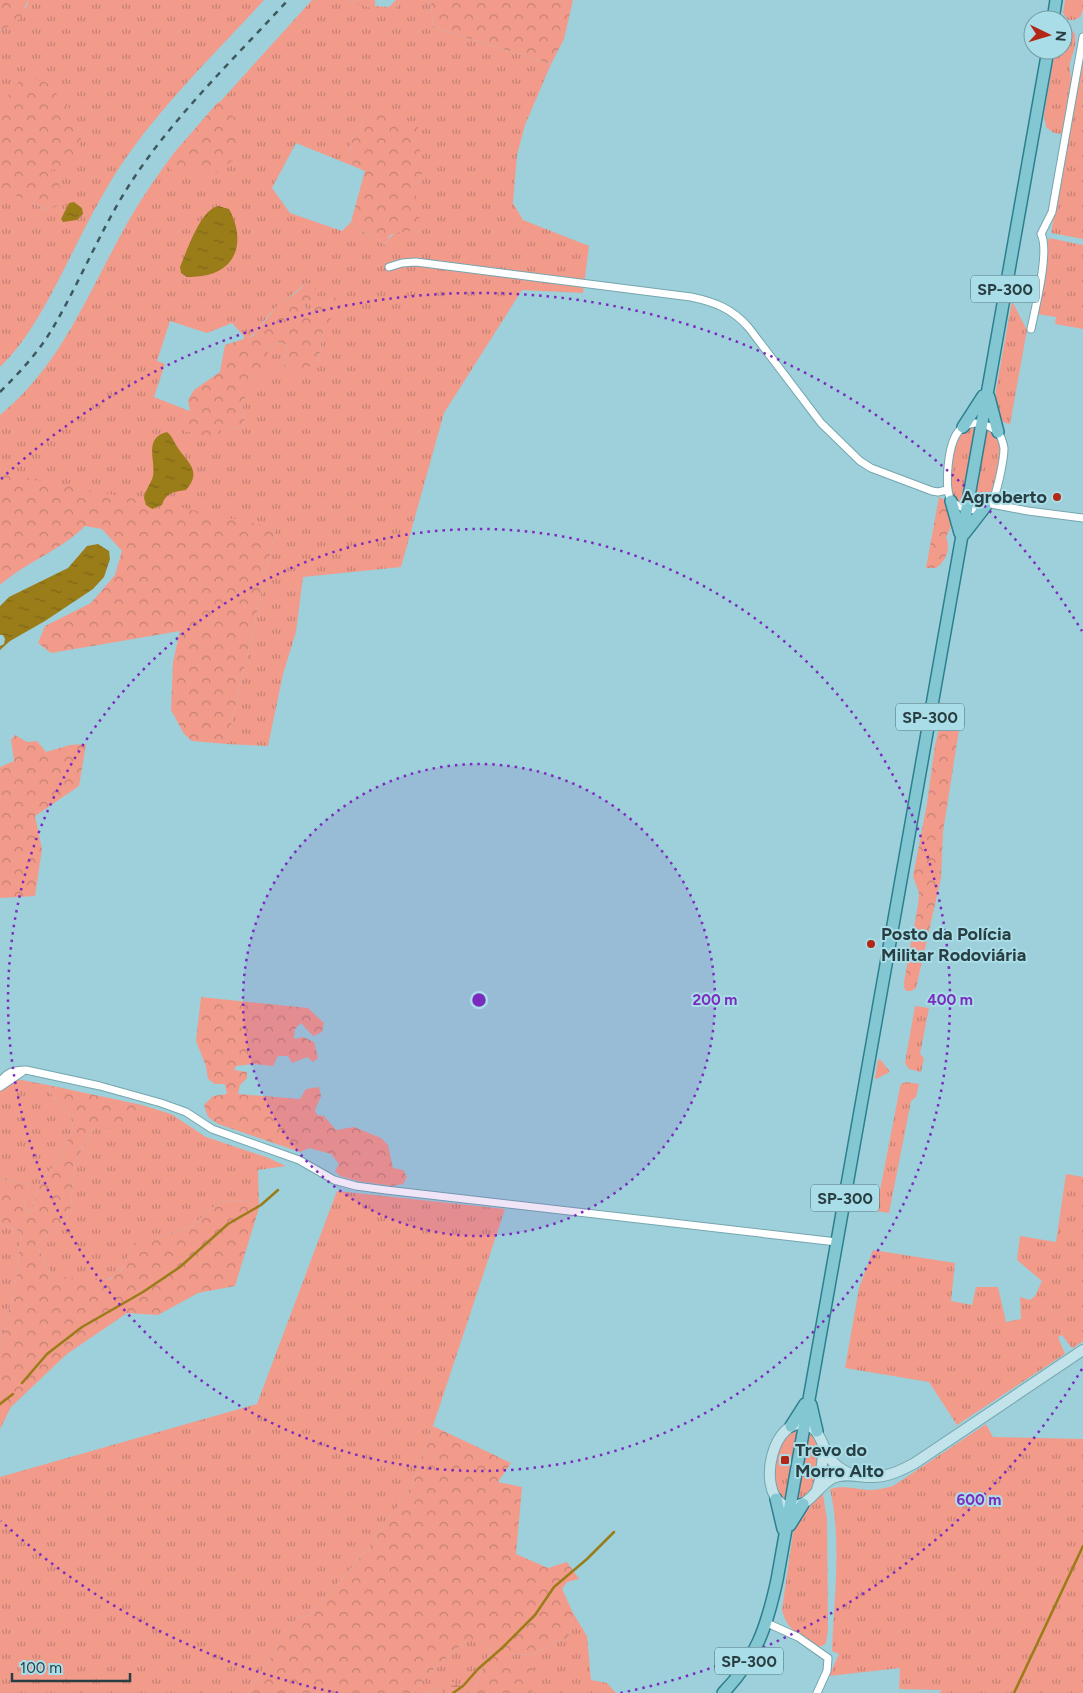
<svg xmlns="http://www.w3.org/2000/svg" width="1083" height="1693" viewBox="0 0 1083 1693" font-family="Figtree,sans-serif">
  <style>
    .grass { fill: url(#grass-tufts); fill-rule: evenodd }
    .forest { fill: url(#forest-crowns) }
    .wetland { fill: url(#wetland-marsh) }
    .water { fill: url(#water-ripples) }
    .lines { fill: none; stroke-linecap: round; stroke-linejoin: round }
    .stream { stroke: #9a7c19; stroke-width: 2.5 }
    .minor-casing { stroke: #74a6af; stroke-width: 9 }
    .secondary-casing { stroke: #74a6af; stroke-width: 12 }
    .primary-casing { stroke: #2e7f8d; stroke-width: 14 }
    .minor { stroke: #fff; stroke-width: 7 }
    .secondary { stroke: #c1e3e9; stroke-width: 10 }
    .primary { stroke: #83c7d3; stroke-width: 11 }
    .rail { stroke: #3e585d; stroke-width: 2.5; stroke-dasharray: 6 6; stroke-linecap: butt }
    .ring { fill: none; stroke: #7b2cbf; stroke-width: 2.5; stroke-dasharray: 2.5 5 }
    .poi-dot { fill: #b42716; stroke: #a9dde7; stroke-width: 2 }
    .labels { text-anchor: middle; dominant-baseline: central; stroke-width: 4; stroke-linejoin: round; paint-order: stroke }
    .shield { fill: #a9dde7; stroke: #4f6e74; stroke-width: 1 }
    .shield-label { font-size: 16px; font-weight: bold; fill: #293e42 }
    .poi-label { font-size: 18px; font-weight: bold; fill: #293e42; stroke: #a9dde7; text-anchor: start }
    .centre { fill: #7b2cbf; stroke: #a9dde7; stroke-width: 2.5 }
    .ring-label { font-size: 15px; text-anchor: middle; font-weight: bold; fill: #7b2cbf; stroke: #a9dde7; stroke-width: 4; stroke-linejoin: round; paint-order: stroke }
  </style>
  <defs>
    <pattern id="grass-tufts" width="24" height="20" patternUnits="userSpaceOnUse" patternTransform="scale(1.25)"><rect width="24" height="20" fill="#f29b8b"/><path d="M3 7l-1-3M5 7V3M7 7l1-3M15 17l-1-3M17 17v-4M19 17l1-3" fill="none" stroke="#c48073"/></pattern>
    <pattern id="forest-crowns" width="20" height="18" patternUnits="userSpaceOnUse" patternTransform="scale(1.25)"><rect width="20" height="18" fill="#f29b8b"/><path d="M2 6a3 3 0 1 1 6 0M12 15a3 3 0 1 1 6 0" fill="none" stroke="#c48073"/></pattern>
    <pattern id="wetland-marsh" width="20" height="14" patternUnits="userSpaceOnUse" patternTransform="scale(1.25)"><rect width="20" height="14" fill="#f29b8b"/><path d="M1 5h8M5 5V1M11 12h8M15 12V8" fill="none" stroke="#c48073"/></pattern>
    <pattern id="water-ripples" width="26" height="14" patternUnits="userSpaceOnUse" patternTransform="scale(1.25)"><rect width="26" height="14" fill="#9a7c19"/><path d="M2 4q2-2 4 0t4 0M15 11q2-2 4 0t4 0" fill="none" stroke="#7e6718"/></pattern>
  </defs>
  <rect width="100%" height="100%" fill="#9dd0da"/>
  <path class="grass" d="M28,0h236c-52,57 -111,113 -152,179 -20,33 -37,69 -55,104 -16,30 -32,60 -57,84v-166l8,-10 39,19 1,-40 -48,-64v-77l4,1 23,-24z
    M312,0h34l47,14 6,-14h30l2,2 2,25 118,37 -26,61 -8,30 -4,48 10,17 66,26 -6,47 -61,-3 -78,123 -43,154 -98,10 -7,55 -13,42 -15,72 -41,-2 49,-216 -119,-8 -157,-47v-58c63,-51 90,-127 129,-195 14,-24 29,-46 45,-67zM365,115l57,58 -6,16v41c-16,1 -23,0 -31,15l-29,-18 -5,-5 -9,9 -52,-18 -18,-25 24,-45 57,23 -3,-12 1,-13 9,-11zM306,283l-2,21 2,5 3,2 34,-18 -20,38 -5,32 -34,2 4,-20 -10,-3 -11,10 -25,51 3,23 -10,3 -81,-32 11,-33 -8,-3 13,-40 37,12 25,-10 12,13v3c11,-3 14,-10 20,-18 13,-17 27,-24 42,-38z
    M1065,0h18v9l-3,8 -6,3h-6l-5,-7z
    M1067,29l7,3c4,12 -1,20 -4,31 -1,5 1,12 1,17l6,2 6,-32v189l-32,-6 17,-98 -14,-2 -8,-6 -2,-12 11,-65h8v-19z
    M1049,238l34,7v84l-28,-5 1,-7 -19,-3 10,-70z
    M1012,301l15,29 -17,94c-17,-3 -14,-20 -14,-34z
    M972,426l20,5 8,15c0,8 -2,16 -3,24 -5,26 -11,41 -42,30 -1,-2 -3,-4 -4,-6 -6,-11 2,-48 8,-59 3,-4 8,-7 13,-9z
    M915,1006l14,2 -9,46 4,4 -3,14 -12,-3 -4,-6z
    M880,1059l10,13 -14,7 -1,-1 3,-18z
    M0,1076l48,9 3,9 20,23 2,10 -14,34 -17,17 -12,36 -6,-5 5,-25 -29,-5z
    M906,1082l13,2 -3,13 -5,4 -22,112 -13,-2 24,-124 1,-3z
    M142,1105l29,9 35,23 60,20 20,9 -28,4 1,38 -15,-8 -25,2 -27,24 -35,12 -24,6c-4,8 -7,18 -12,26 -12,18 -50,8 -69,6l-16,-32 34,-29 5,-54 20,-34 29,-4z
    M1066,1174l17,3v164l-10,7 -2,-1 -9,-12 -4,2 7,17 -108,71 -28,-43 -84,-14 14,-80 14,-38 82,13 -4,38 21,4 4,-18h22l8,35 15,-3 -1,-22 10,3 5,-4 7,-15 -25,-21 3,-24 36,6z
    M337,1191l168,18 -72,217 -22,61 -44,63 -57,65 -13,3 -49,75h-248v-216l257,-73z
    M0,1223l21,9 -4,43 -17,75z
    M986,1424l7,13 90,2v254h-144l3,-3 -43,-1 1,-21 -71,8 10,-22 -7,-3c2,-53 10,-110 -2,-162 14,-4 24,0 39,1 9,0 16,-2 24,-4z
    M793,1429l18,2 32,42 -41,28 -19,-1 -7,-7 -3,-23 9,-33z
    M822,1489l5,30 1,111 -2,13 -2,2 -6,2c-17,-11 -31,-16 -36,-37l12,-84 12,-22z
    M573,1613l14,23 4,44 16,3 9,10h-86l3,-2 -23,-30 3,-7 20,1 20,-12 15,-4z
    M467,1640h14l10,8 -17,41 -5,4h-13l6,-7 -10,-4h-6l-7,6 -13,5h-14l14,-17z"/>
  <path class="forest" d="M0,0h28l-8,19 -17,11 -3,-1z
    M346,0h29v6l14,1 7,-7h3l-6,15z
    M429,0h144l-9,39 -13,25 -118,-37 -2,-25z
    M24,75l23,8 29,33 5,23 -2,13 -9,14 -22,5c10,10 17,19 13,33l-13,6 -40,-18 -8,9v-95z
    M218,102c23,13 20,32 19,55l-27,21 -18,-9 -17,8 -5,-9 4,-15z
    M379,112l39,15 4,46 -6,17v19l7,19c-11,4 -22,3 -33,7l-5,10 -29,-18 -5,-5 14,-51 -12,-5 -3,-12 1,-13 9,-11 5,-15z
    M306,283l11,6 1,6 -14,9 2,5 3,2 35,-19 -2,9 -19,30 -5,32 -28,11 -6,-9 4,-20 -10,-3 -11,10 6,8 -6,15 -13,5 -12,23 3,23 -10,3 -11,-4 -13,16 -14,-9h-12l-3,-15 8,-6 -2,-11 6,-10 26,-18 5,-27 28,-9 24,-30 20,-14z
    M0,473l135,26 22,21 12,-15 107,23 -49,216 -35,-3 -8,-7 -13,-24 2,-48 7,-31 -129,22 -13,-10 7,-17 46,-23 24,-28 7,-24 -20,-22 -17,-3c-25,25 -59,36 -85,59z
    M939,497l7,4 6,16 -2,12 -4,8c5,12 0,24 -10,31h-10z
    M953,709l9,2 -19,121 -2,46 -25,110 -5,3h-5l-2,-4v-5l14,-77 1,-12 -6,-17 14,-72 8,-59 8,-32z
    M15,735l12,7 10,-1 9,11 24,-7 16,-1 -7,42 -44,30 7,33 -7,47 -35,2v-131l14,-6 -3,-21z
    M201,997l107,11 16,15 -2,9 -9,4 -12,-13 -6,6 -1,10 9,-2 11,5 4,16 -5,4 -6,-5 -15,6 -4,-7h-10l-5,10 -20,-2 -17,2 -2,4 13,2v6l-7,7 -2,9 62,5 6,-10 13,-2 2,9 -6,14 2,5 7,1 12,14 18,-3 27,11 7,7 5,23 10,2 4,7 -4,7 -11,2 -35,-5 -17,-5 -5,-5 4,-7 -8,-10 -22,-6 -9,4 -82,-28 -10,-7 -4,-12 9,-9 14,-2 -2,-10h-10l-7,-5 -2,-13 -10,-25z
    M48,1085l94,20 -17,18 -4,7 -26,-3 -20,34 -5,54 -34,29 16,32 45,4 13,-1 11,-8 12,-27 13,-9 11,3 35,-12 27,-24 25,-2 15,8 -24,78 -37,7 -40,22 -31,-2 -60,41 -56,53 -11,22v-79l17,-75 4,-43 -21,-9v-44l29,5 -5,25 6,5 12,-36 17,-17 14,-34 -2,-10 -20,-23z
    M433,1426l78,37 -13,19 24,5 -6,67 32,14 19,-6 12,17 -12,3 -5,7 11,24 -5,26 -15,4 -20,12 -20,-1 -2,7 22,4v26l-3,2h-61l5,-4 17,-41 -10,-8h-14l-41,36 -14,17h-164l49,-75 13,-3 57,-65 44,-63z"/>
  <path class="wetland" d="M446,1682h6l11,4 -7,7h-30l13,-5z"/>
  <path class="water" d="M74,202l8,6 1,6 -6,6 -14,2 -2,-3 8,-16z
    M218,206l11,3c13,23 13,53 -15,64 -9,3 -18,4 -27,4l-6,-4 -1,-6c7,-16 20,-57 38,-61z
    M167,432c5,4 6,8 9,13 11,18 27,25 10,45 -12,2 -20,2 -24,15l-10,4 -6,-4 -2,-7c1,-8 7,-14 9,-22 3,-16 -10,-38 14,-44z
    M98,544l11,7 1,8 -6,18 -11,12 -48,32 -35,20 -10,9v-4l4,-2 1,-5 -2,-4h-3v-29l9,-9 59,-29 19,-22z"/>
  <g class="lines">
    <path class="stream" d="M22,1383l25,-29 35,-27 61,-35 37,-25 48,-43 33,-19 17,-15
      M0,1404l13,-10
      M453,1693l10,-7 15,-17 24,-21 33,-33 19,-28 33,-28 27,-27
      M1014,1693l69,-147"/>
    <g class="minor-casing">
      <path id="minor" d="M389,267l13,-4 14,-1 275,35c24,5 42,12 58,31l72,95 39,38 11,7 61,23 6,1 9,-2
        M1031,329c4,-20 19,-78 10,-95l11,-22 31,-175
        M975,423c9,1 18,3 24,11 3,4 4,9 5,14 0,10 -7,49 -14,56 -11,11 -29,5 -39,-3 -7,-15 -3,-56 7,-69 4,-6 10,-8 17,-9z
        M991,504l37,7 55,7
        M0,1082c7,-10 14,-12 26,-12l74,16 61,17 25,9 26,17 87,31 35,20 22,6 30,4 451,52
        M0,1087l22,-15
        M767,1623l31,14 30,21 -1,13 -10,22"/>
    </g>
    <g class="secondary-casing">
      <path id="secondary" d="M817,1490l3,-10 4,-32
        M782,1504c-25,-16 -9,-89 25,-79 15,5 16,27 26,37 5,6 12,9 19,13
        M796,1506c15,-3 23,-21 37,-28 13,-6 28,0 42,-1 15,-1 27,-7 40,-14l168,-113"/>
    </g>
    <g class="primary-casing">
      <path id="primary" d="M1053,20l3,-20
        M989,397l9,35
        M963,427l20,-31
        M951,501l9,32
        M964,534l21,-27
        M811,1405l6,26
        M791,1426l14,-22
        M776,1499l7,30
        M790,1525l13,-21
        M723,1693c33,-34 44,-67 54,-113l271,-1530"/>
    </g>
    <use href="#minor" class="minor"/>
    <use href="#secondary" class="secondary"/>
    <use href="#primary" class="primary"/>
    <path class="rail" d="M0,392c19,-19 37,-38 51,-61 28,-47 48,-98 77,-144 43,-68 105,-127 160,-187"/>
  </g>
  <circle cx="479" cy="1000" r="236" fill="#7b2cbf" fill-opacity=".12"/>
  <g class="ring">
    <circle cx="479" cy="1000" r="236"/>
    <circle cx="479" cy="1000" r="471"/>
    <path d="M1082 1369A707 707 0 0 1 620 1693M338 1693A707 707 0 0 1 1 1521M1 479A707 707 0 0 1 1082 631"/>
  </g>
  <g class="poi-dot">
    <circle cx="1057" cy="497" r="5"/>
    <circle cx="871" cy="944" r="5"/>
    <rect x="780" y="1455" width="10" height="10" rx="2.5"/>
  </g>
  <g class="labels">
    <g class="shield">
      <rect x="971" y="275.5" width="68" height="27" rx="4"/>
      <rect x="896" y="703.5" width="68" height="27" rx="4"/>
      <rect x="811" y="1184.5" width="68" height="27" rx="4"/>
      <rect x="715" y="1647.5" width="68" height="27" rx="4"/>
    </g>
    <g class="shield-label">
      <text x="1005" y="289">SP-300</text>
      <text x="930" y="717">SP-300</text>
      <text x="845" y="1198">SP-300</text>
      <text x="749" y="1661">SP-300</text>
    </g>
    <g class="poi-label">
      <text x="1047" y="497" text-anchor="end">Agroberto</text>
      <text x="881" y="934">Posto da Polícia<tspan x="881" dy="21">Militar Rodoviária</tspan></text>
      <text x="795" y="1450">Trevo do<tspan x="795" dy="21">Morro Alto</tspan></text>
    </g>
  </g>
  <circle cx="479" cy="1000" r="8" class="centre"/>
  <g class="ring-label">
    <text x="715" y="1005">200 m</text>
    <text x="950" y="1005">400 m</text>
    <text x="979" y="1505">600 m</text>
  </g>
  <g transform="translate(1048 35) rotate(95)"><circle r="24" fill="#a9dde7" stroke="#769da5"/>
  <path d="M0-4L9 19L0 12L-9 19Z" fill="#b42716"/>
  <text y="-8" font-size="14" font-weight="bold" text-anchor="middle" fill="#293e42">N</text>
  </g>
  <path d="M12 1673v8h118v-8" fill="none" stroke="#293e42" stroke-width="2.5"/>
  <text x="20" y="1673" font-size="15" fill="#293e42" stroke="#a9dde7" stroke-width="4" paint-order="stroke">100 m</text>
</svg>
